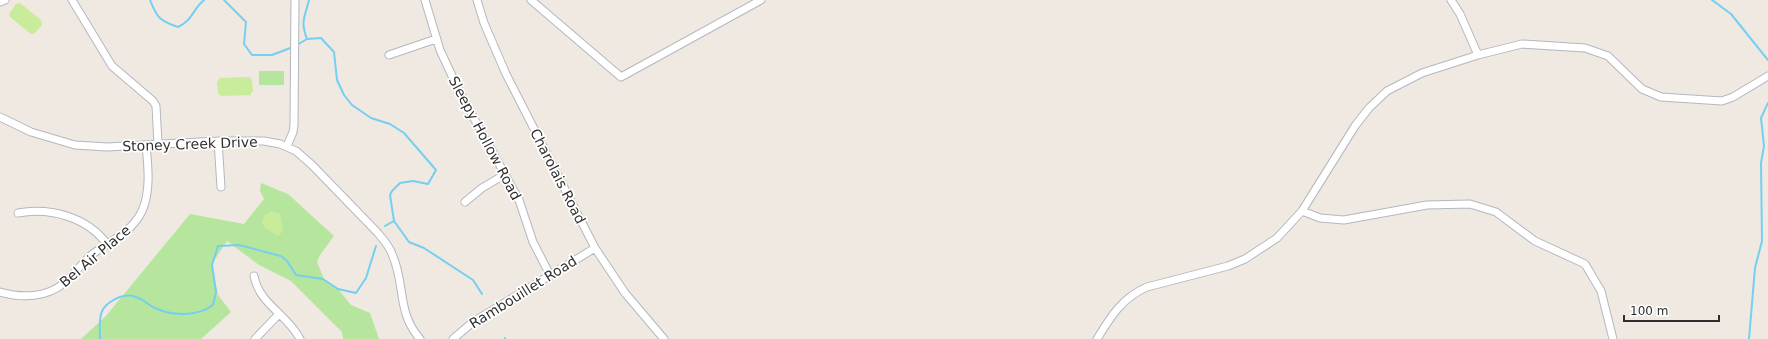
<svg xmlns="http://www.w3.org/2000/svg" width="1768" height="339" viewBox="0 0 1768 339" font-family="'DejaVu Sans',sans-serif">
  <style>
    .green { fill: #b6e59e }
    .pitch { fill: #c9ec9a }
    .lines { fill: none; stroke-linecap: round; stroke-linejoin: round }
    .stream { stroke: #75cff0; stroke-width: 2 }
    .minor-casing { stroke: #b4b7c1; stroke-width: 9 }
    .minor { stroke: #fff; stroke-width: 7 }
    .labels { text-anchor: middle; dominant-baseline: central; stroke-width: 3.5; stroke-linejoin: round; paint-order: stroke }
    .street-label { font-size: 14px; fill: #2e2e2e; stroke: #fff }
  </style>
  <rect width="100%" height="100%" fill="#efe9e1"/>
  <path class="green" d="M259,71h25v14h-25z
    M261,183l27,11 46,42 -14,19 -3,7 7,17 14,10 13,16 19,8 9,26h-36l-1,-7 -51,-51 -32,-16 -32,-24 -15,23 6,31 13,17 -30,27h-120l25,-23 84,-102 54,10 20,-25 -4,-8z"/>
  <path class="pitch" d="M20,3l21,17 1,5 -7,8 -4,1 -21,-17 -1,-3 7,-10z
    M249,77l3,3 1,11 -3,4 -29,1 -3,-3 -1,-11 3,-4z
    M272,211l8,3 3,17 -5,5 -13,-8 -3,-6 3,-7z"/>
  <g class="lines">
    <path class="stream" d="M150,0c7,18 10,21 28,27 14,-6 15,-18 26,-27
      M224,0l22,22 -2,22 8,11h20l21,-8
      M1712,0l19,14 37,46
      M307,39c-7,-18 -2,-22 2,-39
      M297,45l10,-6 14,-1 13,14 3,28 7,15 8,10 19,13 19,6 14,9 32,37 -8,14 -15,-3 -13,2 -8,8 -2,4 4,26 15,21 15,6 49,32 9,14
      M385,226l9,-5
      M100,339c0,-8 -1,-17 1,-25 3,-12 23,-22 35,-17 7,2 12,8 19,11 17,8 42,9 58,-3l3,-13 -4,-27 6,-19 21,-1 42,11 6,5 9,14 27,4 15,10 18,4 10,-15 10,-32
      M505,339v-1
      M1749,339l6,-71 7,-27 -1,-78 3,-17 -3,-28 7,-15"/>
    <g class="minor-casing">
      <path id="minor" d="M72,0l40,66 41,35 3,5 2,38
        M425,0l15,50 19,41 60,109 14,42 17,33
        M477,0l7,23 22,51 89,174 30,45 39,46
        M531,0l90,77 140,-77
        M1451,0l9,14 18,41
        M0,2l5,-2
        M389,55l47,-16
        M0,117l31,15 44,13 32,2 111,-6h46l16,3 16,7 16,14 64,66c6,7 13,14 16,23 14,31 4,57 28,85
        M218,141l3,46
        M287,146l6,-14 1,-7 1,-125
        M465,202l17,-14 22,-13
        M1302,211l18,7 24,2 83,-15 43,-1 26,8 39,29 50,23 16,27 12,48
        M18,213c32,-6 69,4 89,31
        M254,276c5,28 34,39 46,63
        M0,292c21,6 47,6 64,-9 11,-9 19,-22 30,-30 18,-13 38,-21 48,-42 9,-20 6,-45 4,-66
        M255,339l24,-25
        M453,339l20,-17 122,-74
        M1097,339c14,-23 25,-41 50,-52l81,-21 17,-7 32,-21 25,-27 53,-85 14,-18 18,-17 35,-18 56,-18 44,-11 63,4 23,8 34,33 19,8 61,4 11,-4 35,-21"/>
    </g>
    <use href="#minor" class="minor"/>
  </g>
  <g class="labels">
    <g class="street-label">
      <text transform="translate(485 138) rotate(62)">Sleepy Hollow Road</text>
      <text transform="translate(190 144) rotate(-2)">Stoney Creek Drive</text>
      <text transform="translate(558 176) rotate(63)">Charolais Road</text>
      <text transform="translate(95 256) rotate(-40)">Bel Air Place</text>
      <text transform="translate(523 292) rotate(-32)">Rambouillet Road</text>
    </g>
  </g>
  <path d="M1624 315v6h95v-6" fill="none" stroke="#2e2e2e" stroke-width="2"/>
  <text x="1630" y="315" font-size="12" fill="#2e2e2e" stroke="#ffffff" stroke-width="3" paint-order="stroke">100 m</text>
</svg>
